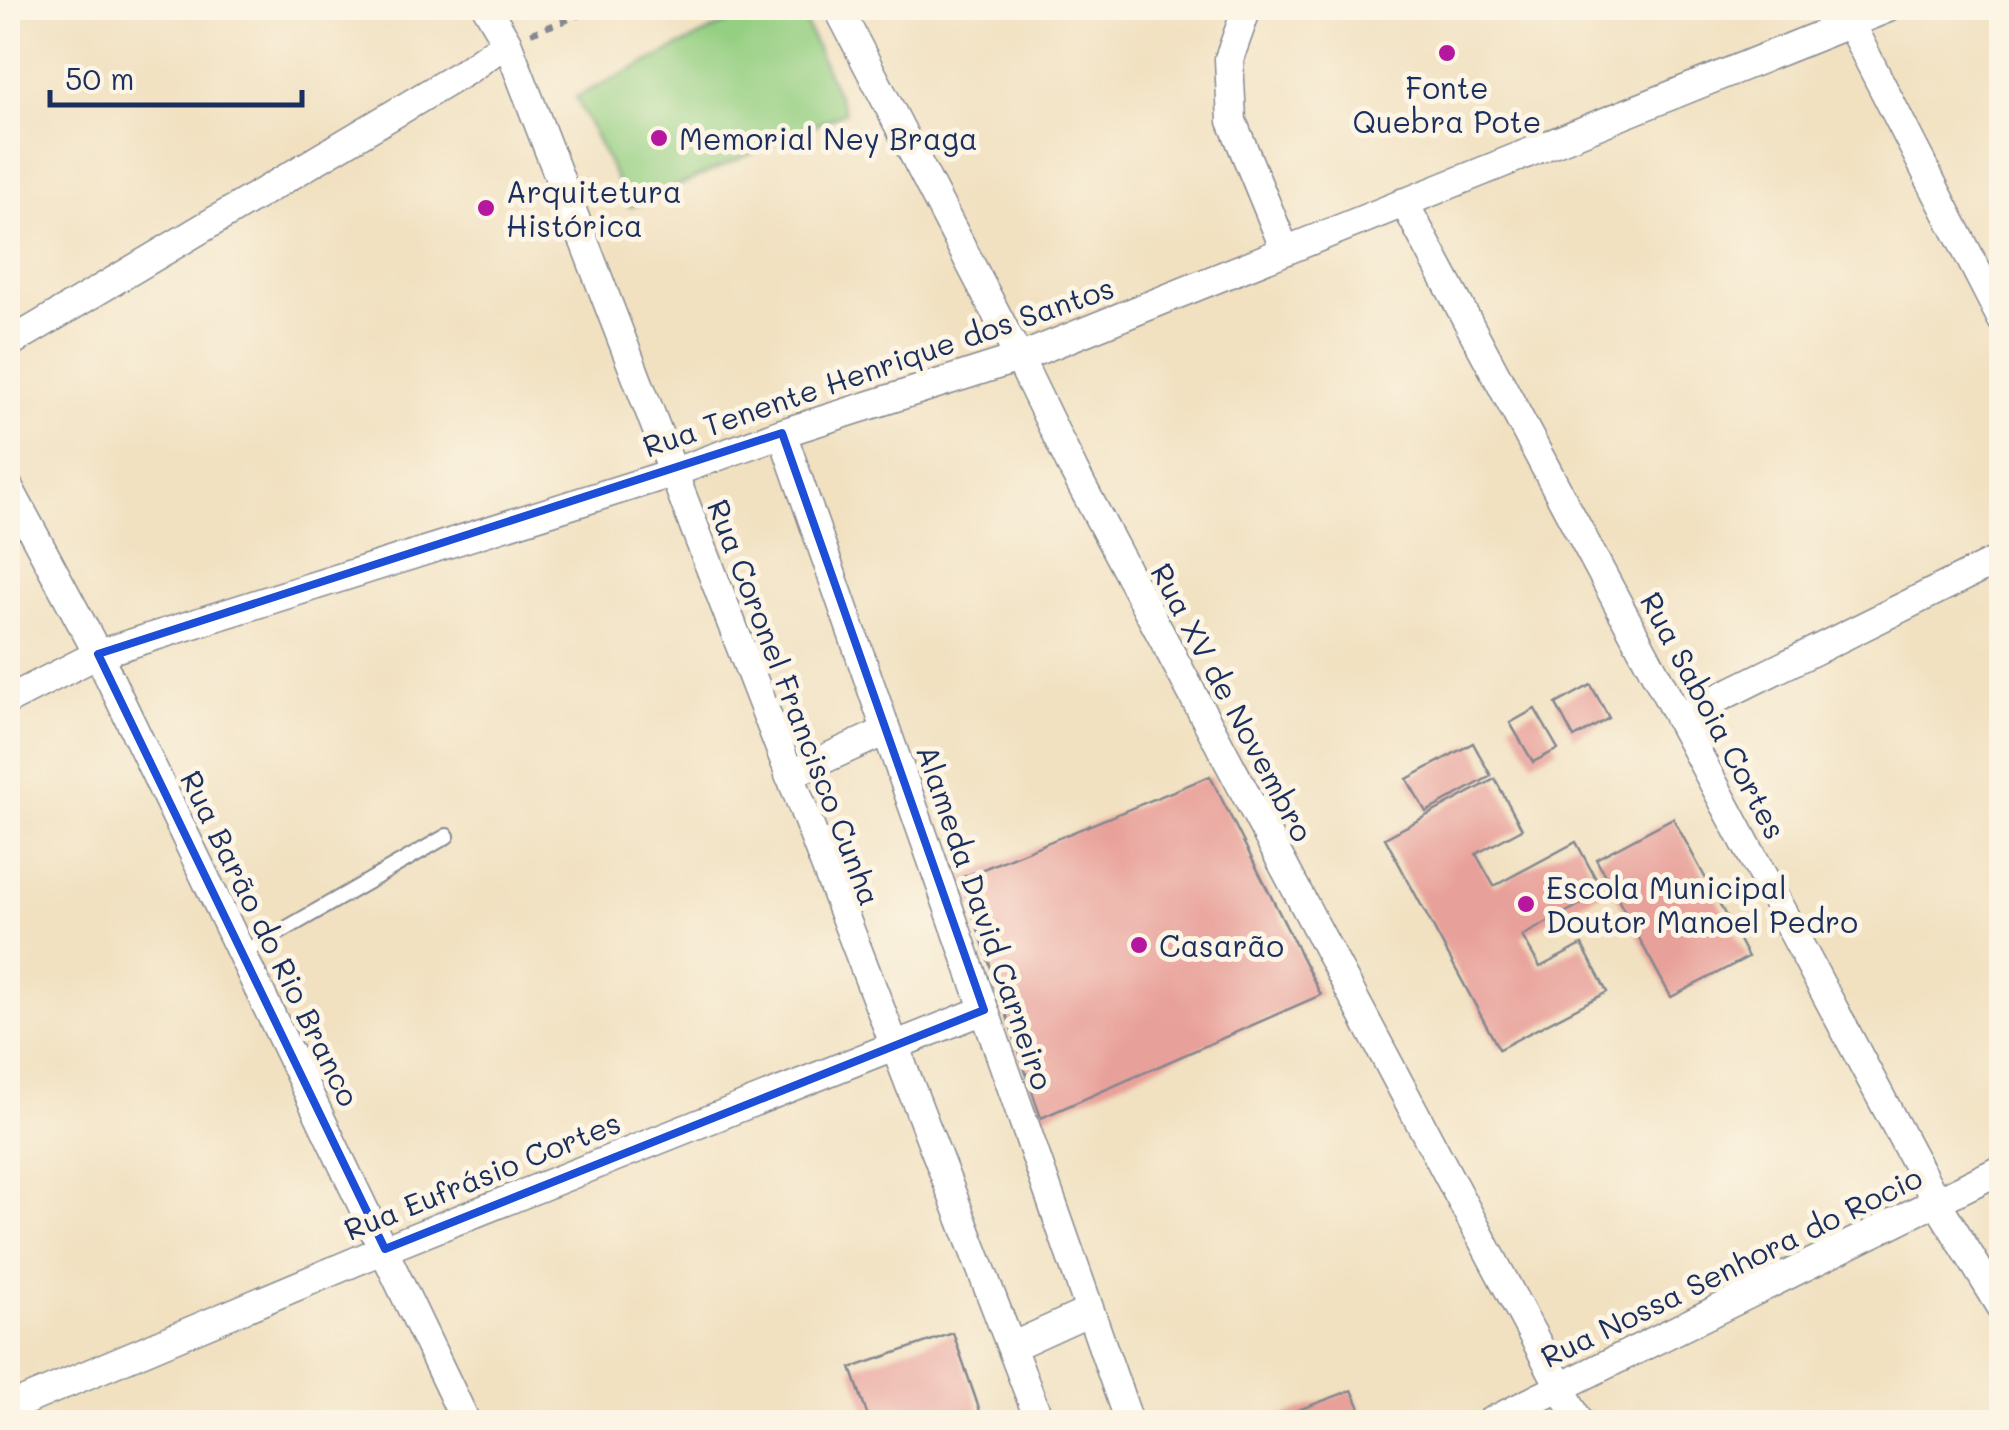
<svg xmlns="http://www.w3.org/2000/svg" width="2009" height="1430" viewBox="0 0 2009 1430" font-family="Mali,sans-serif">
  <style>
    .green { fill: #95cf82; stroke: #587f70; stroke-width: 2.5 }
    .building { fill: #e8a09a }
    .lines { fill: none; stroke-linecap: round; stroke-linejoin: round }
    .lane-casing { stroke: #868890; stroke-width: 18 }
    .street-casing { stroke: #868890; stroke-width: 31 }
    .path { stroke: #868890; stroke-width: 6; stroke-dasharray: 8 8; stroke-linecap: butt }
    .lane { stroke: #fff; stroke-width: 14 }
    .street { stroke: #fff; stroke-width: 28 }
    .marked { fill: none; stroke: #1d4ed8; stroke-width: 8; stroke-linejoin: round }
    .poi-dot { fill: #b5179e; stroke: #fcf5e5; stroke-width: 4 }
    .labels { text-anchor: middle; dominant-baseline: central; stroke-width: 10; stroke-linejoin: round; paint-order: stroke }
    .poi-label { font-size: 30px; fill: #1b2f5e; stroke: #fcf5e5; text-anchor: start }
    .street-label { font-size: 30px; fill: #1b2f5e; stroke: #fcf5e5 }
  </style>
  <rect width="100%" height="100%" fill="#fcf5e5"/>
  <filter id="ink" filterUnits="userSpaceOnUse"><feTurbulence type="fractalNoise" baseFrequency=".01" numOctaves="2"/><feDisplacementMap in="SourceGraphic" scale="20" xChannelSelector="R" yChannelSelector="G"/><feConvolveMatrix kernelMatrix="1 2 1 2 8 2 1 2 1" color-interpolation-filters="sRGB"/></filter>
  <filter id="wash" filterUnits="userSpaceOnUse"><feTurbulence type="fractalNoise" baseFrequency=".0048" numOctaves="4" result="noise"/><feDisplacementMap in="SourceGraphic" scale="40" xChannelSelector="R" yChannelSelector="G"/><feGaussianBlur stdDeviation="2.25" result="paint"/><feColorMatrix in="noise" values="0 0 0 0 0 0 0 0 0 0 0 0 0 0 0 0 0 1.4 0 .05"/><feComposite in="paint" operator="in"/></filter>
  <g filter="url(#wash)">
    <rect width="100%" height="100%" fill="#f1e1c1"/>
    <path class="green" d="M758,8h41l46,104 -215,95 -54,-110z"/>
    <g id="blocks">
      <path class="building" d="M1591,685l18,33 -35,20 -18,-34z
        M1535,709l23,40 -25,13 -23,-39z
        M1473,743l18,33 -65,36 -19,-33z
        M1210,776l111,219 -280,123 -80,-240z
        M1495,779l27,50 -46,25 18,32 82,-44 27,50 -81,44 18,31 42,-22 25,47 -108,57 -114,-211z
        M1673,818l75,139 -77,40 -75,-138z
        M953,1333l30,87 -113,2 -19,-54z
        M1352,1390l14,32h-100z"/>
    </g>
  </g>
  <g filter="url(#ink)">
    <use href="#blocks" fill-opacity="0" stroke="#868890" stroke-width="2.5"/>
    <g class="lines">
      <g class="lane-casing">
        <path id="lane" d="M242,954l205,-118"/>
      </g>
      <g class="street-casing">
        <path id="street" d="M487,8l20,34 533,1380
          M838,8l181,350 55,113 505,951
          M1247,8l-18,51 3,62 53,129
          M1843,10l159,310
          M1404,202l532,999 66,107
          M8,344l458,-273 41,-29
          M782,433l347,989
          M8,486l90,168 368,768
          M8,700l90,-46 574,-181 110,-40 237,-75 869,-350
          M1678,718l324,-160
          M789,775l97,-44
          M1011,1347l79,-36
          M8,1408l377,-159 599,-239
          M1490,1422l512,-253"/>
      </g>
      <path class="path" d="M531,33l69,-25"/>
      <use href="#lane" class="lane"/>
      <use href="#street" class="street"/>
    </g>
  </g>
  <path class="marked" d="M782,433l202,577 -599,239 -287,-595z"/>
  <g class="poi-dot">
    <circle cx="1447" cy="53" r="10"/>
    <circle cx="659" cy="138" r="10"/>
    <circle cx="486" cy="208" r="10"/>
    <circle cx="1526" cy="904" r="10"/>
    <circle cx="1139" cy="945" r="10"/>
  </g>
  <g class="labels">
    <g class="poi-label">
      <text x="1447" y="87" text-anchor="middle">Fonte<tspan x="1447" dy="34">Quebra Pote</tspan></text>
      <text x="679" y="138">Memorial Ney Braga</text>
      <text x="506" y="191">Arquitetura<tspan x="506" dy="34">Histórica</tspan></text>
      <text x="1546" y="887">Escola Municipal<tspan x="1546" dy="34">Doutor Manoel Pedro</tspan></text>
      <text x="1159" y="945">Casarão</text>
    </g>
    <g class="street-label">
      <text transform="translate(878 366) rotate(-19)">Rua Tenente Henrique dos Santos</text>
      <text transform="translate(795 702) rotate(69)">Rua Coronel Francisco Cunha</text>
      <text transform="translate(1233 702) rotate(62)">Rua XV de Novembro</text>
      <text transform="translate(1714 715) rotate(62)">Rua Saboia Cortes</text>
      <text transform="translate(986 917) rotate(71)">Alameda David Carneiro</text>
      <text transform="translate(271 938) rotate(64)">Rua Barão do Rio Branco</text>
      <text transform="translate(482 1175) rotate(-22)">Rua Eufrásio Cortes</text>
      <text transform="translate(1731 1266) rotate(-26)">Rua Nossa Senhora do Rocio</text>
    </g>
  </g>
  <rect width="2009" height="1430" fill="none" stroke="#fcf5e5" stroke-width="40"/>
  <path d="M50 90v15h252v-15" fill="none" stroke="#1b2f5e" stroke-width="5"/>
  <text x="65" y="90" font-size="30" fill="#1b2f5e" stroke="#fcf5e5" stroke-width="8" paint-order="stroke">50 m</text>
</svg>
